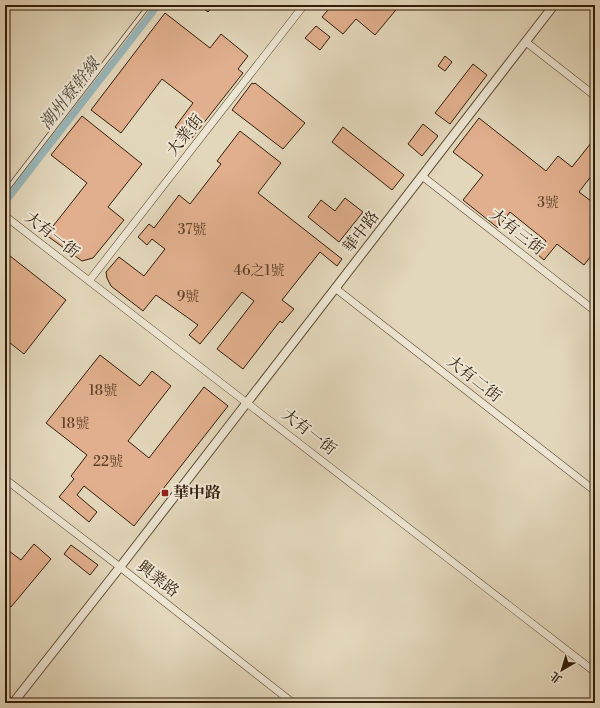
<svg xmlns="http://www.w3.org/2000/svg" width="600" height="708" viewBox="0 0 600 708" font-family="'Libre Bodoni','Noto Serif TC',serif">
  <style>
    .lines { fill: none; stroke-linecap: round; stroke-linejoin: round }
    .canal { stroke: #99b7ba; stroke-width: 7 }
    .building { fill: #e1af8d; stroke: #321d08 }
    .service-casing { stroke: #5e4c35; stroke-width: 5 }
    .minor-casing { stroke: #5e4c35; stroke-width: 8 }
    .tertiary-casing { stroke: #5e4c35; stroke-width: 10 }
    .secondary-casing { stroke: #321d08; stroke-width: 10 }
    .service { stroke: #ede5d3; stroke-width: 3.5 }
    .minor { stroke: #ede5d3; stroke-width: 7 }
    .tertiary { stroke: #ede5d3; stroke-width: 8 }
    .secondary { stroke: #ede5d3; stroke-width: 9 }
    .poi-dot { fill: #8f2418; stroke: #ede5d3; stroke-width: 1.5 }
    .labels { text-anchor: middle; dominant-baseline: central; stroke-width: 4; stroke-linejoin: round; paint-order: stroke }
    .number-label { font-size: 14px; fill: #5e4229 }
    .street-label { font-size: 16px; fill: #321d08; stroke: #ede5d3 }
    .poi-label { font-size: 16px; font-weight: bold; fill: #321d08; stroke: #ede5d3; text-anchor: start }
    .water-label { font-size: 17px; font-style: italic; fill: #514b3d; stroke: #ede5d3 }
  </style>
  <rect width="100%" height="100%" fill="#e3d7bb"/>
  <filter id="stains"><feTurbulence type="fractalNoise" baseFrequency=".005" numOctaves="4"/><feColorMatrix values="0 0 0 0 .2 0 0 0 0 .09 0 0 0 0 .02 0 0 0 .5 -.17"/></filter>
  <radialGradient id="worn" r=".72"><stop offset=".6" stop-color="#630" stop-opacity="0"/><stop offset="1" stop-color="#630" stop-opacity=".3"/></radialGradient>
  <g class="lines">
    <path class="canal" d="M5,202l153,-197"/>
  </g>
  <path class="building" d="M199,5h15l-6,7z
    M332,5h68l-25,30 -19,-16 -13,15 -21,-17z
    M165,13l45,35 11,-14 27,22 -10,13 5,4 -52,66 -16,-12 18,-24 -31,-24 -41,54 -30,-23z
    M316,26l14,11 -10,13 -15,-12z
    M445,56l7,6 -7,9 -7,-5z
    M473,64l14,11 -37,49 -15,-11z
    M252,83l2,1 1,-1 50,40 -22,26 -51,-39z
    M82,116l60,48 -34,43 16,13 -31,38 -11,3 -36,-26 41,-52 -36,-28z
    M479,118l67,53 12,-15 14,11 23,-29v33l-16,21 16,12v47l-11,14 -27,-21 -13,16 -7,-6 9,-13 -36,-29 -12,16 -35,-28 20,-25 -30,-23z
    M423,124l15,12 -16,20 -14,-12z
    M343,127l61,48 -12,15 -60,-48z
    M240,131l41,32 -23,30 84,66 -5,7 -17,-14 -38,48 12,9 -12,14 -2,-2 -37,48 -26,-20 37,-48 -12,-9 -42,52 -11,-9 9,-10 -42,-30 -13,16 -32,-25 -4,-8 -1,-6 13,-15 25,19 21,-27 -13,-10 -5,6 -9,-8 11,-13 5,4 25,-33 11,9 31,-40 -4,-3z
    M345,198l18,14 -24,30 -31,-25 13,-17 14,11z
    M5,252l61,48 -42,54 -19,-15z
    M100,355l40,31 12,-15 19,15 -43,55 21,17 55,-71 24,19 -94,120 -50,-40 -7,9 20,17 -8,10 -30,-25 15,-18 -3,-3 16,-21 -41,-32z
    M34,544l17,15 -40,48 -6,-6v-53l16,12z
    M71,545l27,20 -8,10 -26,-21z"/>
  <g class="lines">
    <g class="service-casing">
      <path id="service" d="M5,192l144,-187"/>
    </g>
    <g class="minor-casing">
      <path id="minor" d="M526,42l69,54
        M422,176l173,135
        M5,216l590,456
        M89,281l215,-276
        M335,288l260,203
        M5,479l115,88 173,136"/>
    </g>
    <g class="tertiary-casing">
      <path id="tertiary" d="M13,703l107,-136 434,-562"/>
    </g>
    <g class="secondary-casing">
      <path id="secondary" d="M5,699l6,4"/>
    </g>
    <use href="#service" class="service"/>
    <use href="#minor" class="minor"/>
    <use href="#tertiary" class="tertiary"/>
    <use href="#secondary" class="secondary"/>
  </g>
  <rect class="poi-dot" x="161" y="489" width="8" height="8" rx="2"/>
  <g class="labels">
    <g class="number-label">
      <text x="548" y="203">3號</text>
      <text x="192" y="230">37號</text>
      <text x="259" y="271">46之1號</text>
      <text x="188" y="297">9號</text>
      <text x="103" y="391">18號</text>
      <text x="75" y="424">18號</text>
      <text x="108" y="462">22號</text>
    </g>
    <g class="street-label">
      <text transform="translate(185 135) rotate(-52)">大業街</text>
      <text transform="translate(361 232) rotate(-52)">華中路</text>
      <text transform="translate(517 232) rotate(38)">大有三街</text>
      <text transform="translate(52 235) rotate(38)">大有一街</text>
      <text transform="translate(474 379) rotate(38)">大有二街</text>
      <text transform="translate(309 432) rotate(38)">大有一街</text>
      <text transform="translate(158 579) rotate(38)">興業路</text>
    </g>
    <g class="poi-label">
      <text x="173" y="493">華中路</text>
    </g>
    <g class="water-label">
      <text transform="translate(70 94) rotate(-52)">潮州寮幹線</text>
    </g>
  </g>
  <rect width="600" height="708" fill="none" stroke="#e3d7bb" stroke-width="20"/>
  <rect x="6" y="6" width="588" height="696" fill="none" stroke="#321d08" stroke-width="2"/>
  <rect x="10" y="10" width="580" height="688" fill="none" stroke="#321d08"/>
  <g transform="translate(562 670) rotate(218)" stroke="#ede5d3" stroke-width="3" paint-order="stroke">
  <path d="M0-3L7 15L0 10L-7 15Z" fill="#321d08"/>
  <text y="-6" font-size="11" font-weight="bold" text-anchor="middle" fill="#321d08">北</text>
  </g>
  <rect width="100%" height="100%" filter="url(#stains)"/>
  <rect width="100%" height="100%" fill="url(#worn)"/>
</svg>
